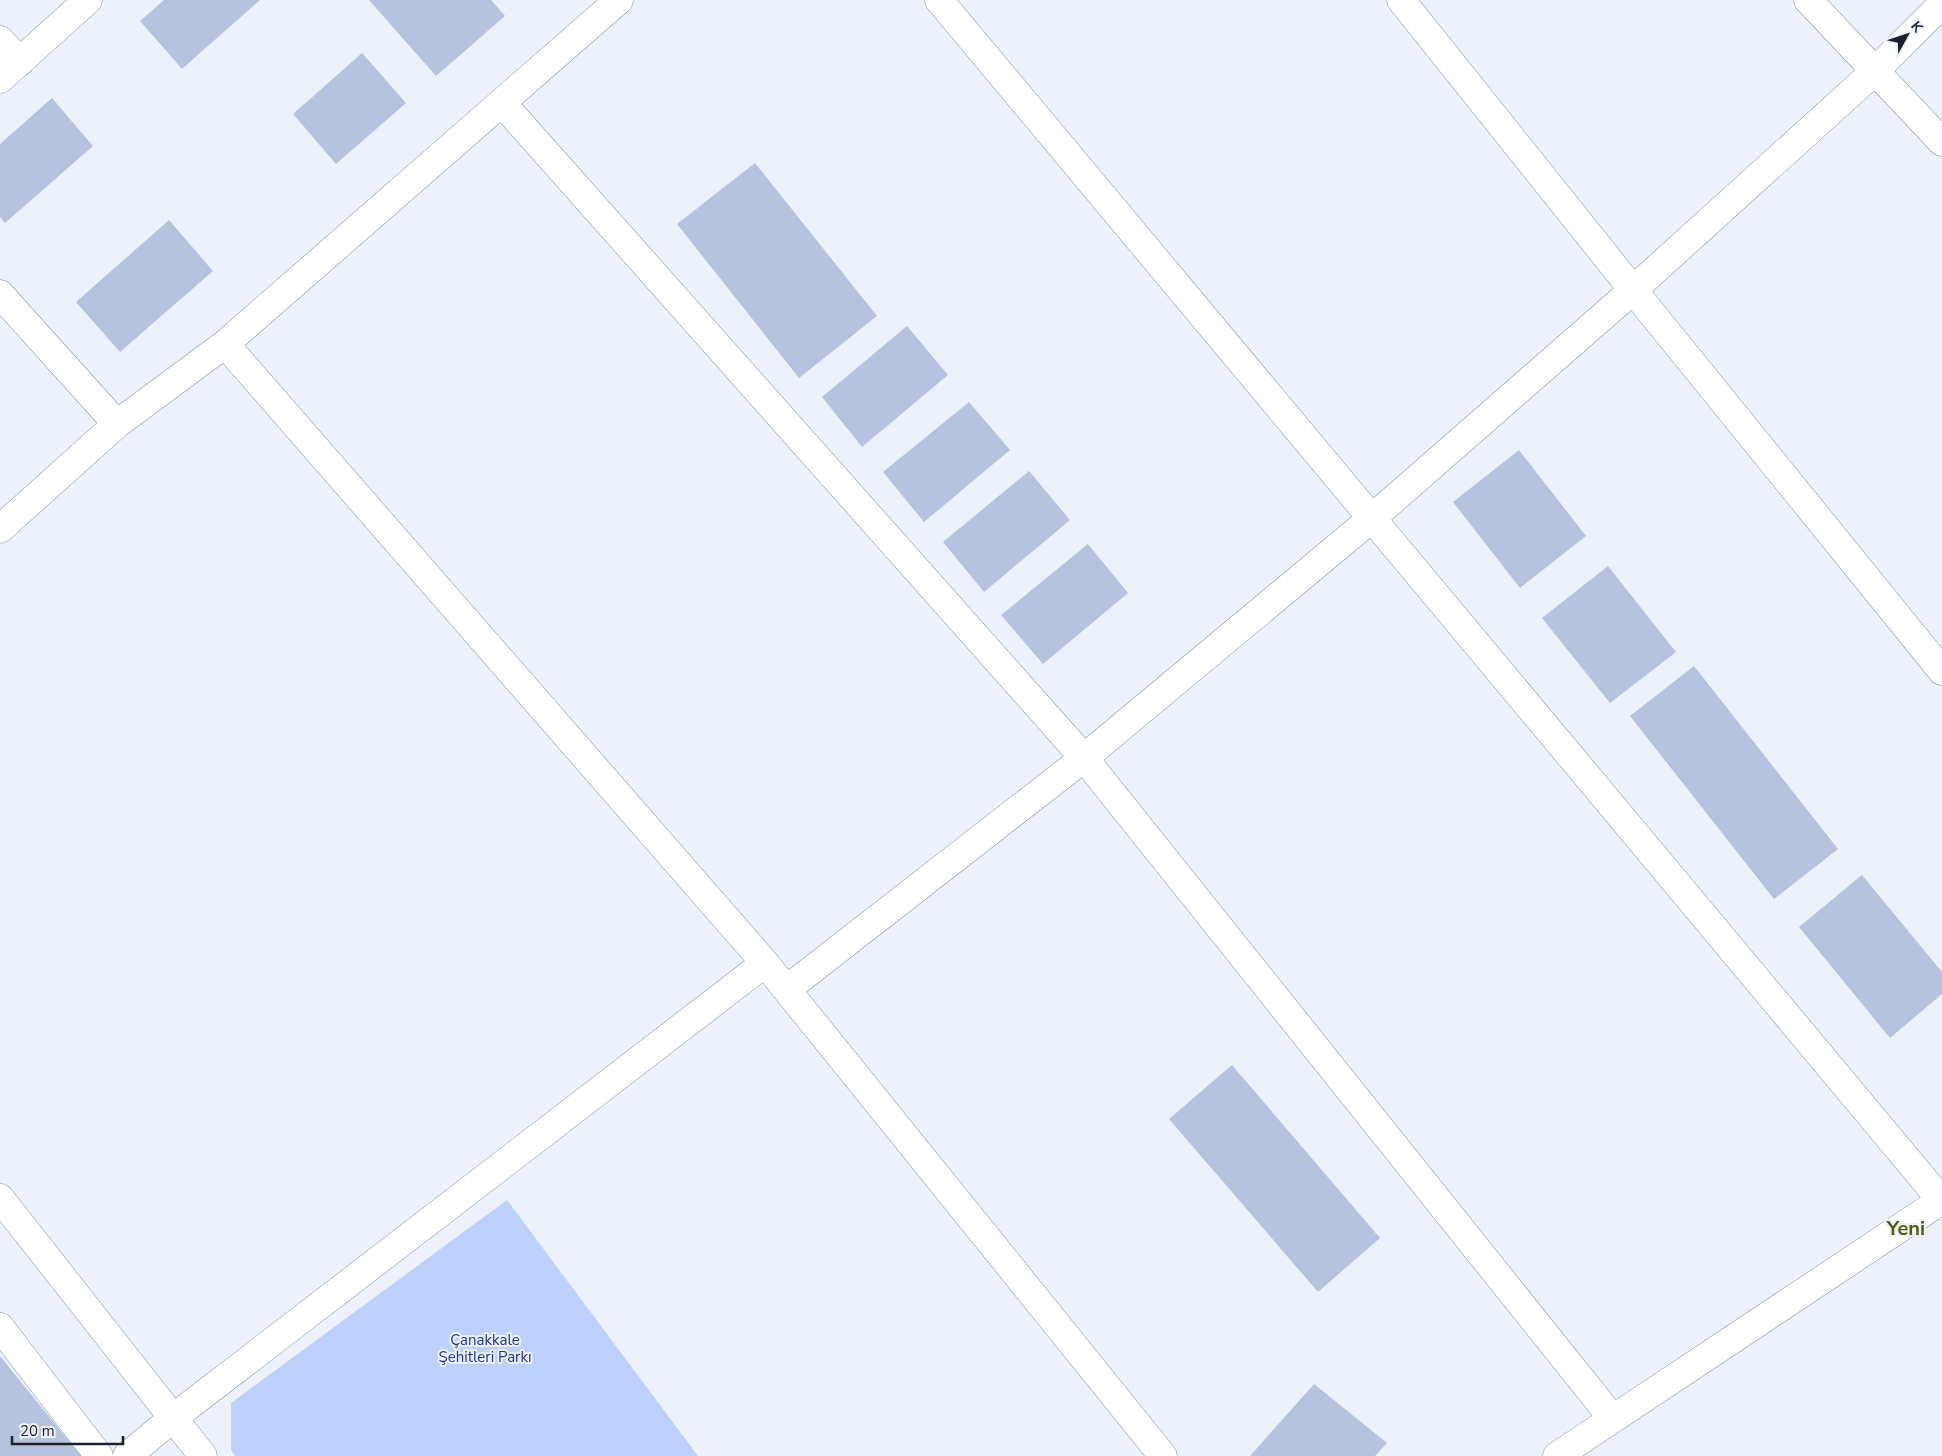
<svg xmlns="http://www.w3.org/2000/svg" width="1942" height="1456" viewBox="0 0 1942 1456" font-family="'Nunito Sans',sans-serif">
  <style>
    .green { fill: #bed1fd }
    .building { fill: #b7c3de }
    .lines { fill: none; stroke-linecap: round; stroke-linejoin: round }
    .minor-casing { stroke: #8792ac; stroke-width: 29 }
    .minor { stroke: #fff; stroke-width: 28 }
    .labels { text-anchor: middle; dominant-baseline: central; stroke-width: 4; stroke-linejoin: round; paint-order: stroke }
    .park-label { font-size: 15px; fill: #1c3593; stroke: #ecf1fc }
    .district-label { font-size: 20px; font-weight: bold; fill: #535d09; stroke: #ecf1fc }
  </style>
  <rect width="100%" height="100%" fill="#ecf1fc"/>
  <path class="green" d="M507,1200l191,256h-463l-4,-6v-47z"/>
  <path class="building" d="M164,0h96l-78,69 -42,-48z
    M369,0h122l14,16 -69,60z
    M362,53l44,50 -70,61 -43,-50z
    M52,98l41,48 -88,77 -5,-6v-73z
    M755,163l122,153 -78,62 -122,-154z
    M169,220l44,51 -93,81 -44,-50z
    M907,326l41,49 -86,72 -40,-50z
    M969,402l41,48 -86,72 -41,-50z
    M1519,450l67,86 -66,52 -67,-86z
    M1029,471l41,49 -86,72 -41,-50z
    M1088,544l40,49 -85,71 -42,-49z
    M1608,566l68,86 -66,51 -68,-85z
    M1694,666l144,183 -64,50 -144,-183z
    M1862,875l80,97v22l-52,44 -91,-111z
    M1232,1065l148,173 -62,54 -149,-173z
    M0,1356l81,100h-81z
    M1314,1384l73,59 -12,13h-125z"/>
  <g class="lines">
    <g class="minor-casing">
      <path id="minor" d="M939,0l1003,1201
        M1401,0l232,290 309,381
        M1808,0l134,142
        M0,40l20,22
        M0,79l88,-79
        M502,103l582,655 529,661
        M0,294l117,130
        M225,344l540,619 398,493
        M0,529l117,-105 108,-80 394,-344
        M787,989l297,-231 287,-239 262,-229 242,-219 67,-67
        M0,1198l203,258
        M0,1327l99,129
        M127,1456l46,-38 592,-455
        M1557,1456l385,-256"/>
    </g>
    <use href="#minor" class="minor"/>
  </g>
  <g class="labels">
    <g class="park-label">
      <text x="485" y="1340">Çanakkale<tspan x="485" dy="17">Şehitleri Parkı</tspan></text>
    </g>
    <g class="district-label">
      <text x="1906" y="1228">Yeni</text>
    </g>
  </g>
  <g transform="translate(1907 35) rotate(50)" stroke="#ecf1fc" stroke-width="4" paint-order="stroke">
  <path d="M0-4L9 19L0 12L-9 19Z" fill="#1c202a"/>
  <text y="-8" font-size="14" font-weight="bold" text-anchor="middle" fill="#1c202a">K</text>
  </g>
  <path d="M12 1436v8h111v-8" fill="none" stroke="#1c202a" stroke-width="2.5"/>
  <text x="20" y="1436" font-size="15" fill="#1c202a" stroke="#ecf1fc" stroke-width="4" paint-order="stroke">20 m</text>
</svg>
